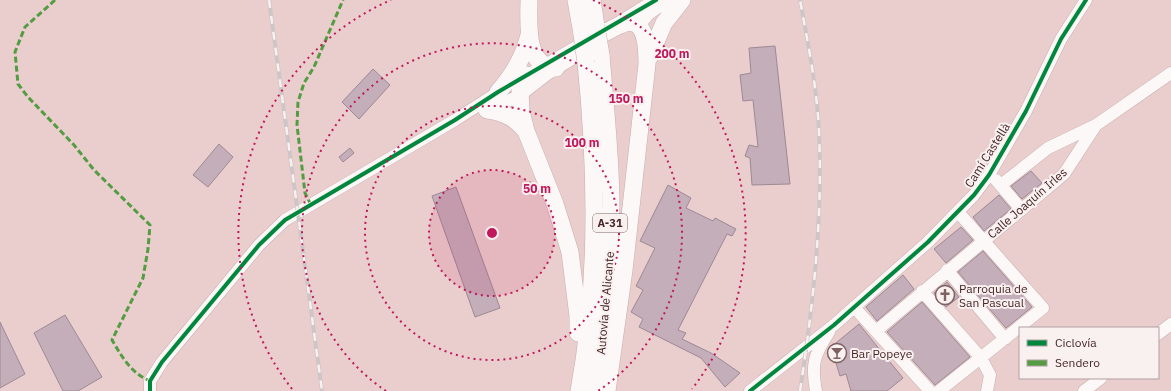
<svg xmlns="http://www.w3.org/2000/svg" width="1171" height="391" viewBox="0 0 1171 391" font-family="'IBM Plex Sans',sans-serif">
  <style>
    .building { fill: #c3aeb9; stroke: #9e8994 }
    .lines { fill: none; stroke-linecap: round; stroke-linejoin: round }
    .minor-casing { stroke: #c8acac; stroke-width: 13 }
    .highway-casing { stroke: #c8acac; stroke-width: 18 }
    .minor { stroke: #fcf8f8; stroke-width: 12 }
    .highway { stroke: #fcf8f8; stroke-width: 17 }
    .rail-casing { stroke: #cec6c6; stroke-width: 4 }
    .rail { stroke: #f9f0f0; stroke-width: 2.5; stroke-dasharray: 8; stroke-linecap: butt }
    .highway-bridge-casing { stroke: #c8acac; stroke-width: 18; stroke-linecap: butt }
    .highway-bridge { stroke: #fcf8f8; stroke-width: 17 }
    .quiet { stroke: #549c41; stroke-width: 3; stroke-dasharray: 6 3; stroke-linecap: butt }
    .cycleway-casing { stroke: #f9f0f0; stroke-width: 6 }
    .cycleway { stroke: #00873e; stroke-width: 4 }
    .ring { fill: none; stroke: #c2185b; stroke-width: 2; stroke-dasharray: 2 4 }
    .labels { text-anchor: middle; dominant-baseline: central; stroke-width: 4; stroke-linejoin: round; paint-order: stroke }
    .shield { fill: #f9f0f0; stroke: #7c6363; stroke-width: 1 }
    .shield-label { font-size: 11px; font-weight: bold; fill: #462627 }
    .street-label { font-size: 12px; fill: #462627; stroke: #f9f0f0 }
    .poi-label { font-size: 12px; fill: #462627; stroke: #f9f0f0; text-anchor: start }
    .centre { fill: #c2185b; stroke: #f9f0f0; stroke-width: 2 }
    .ring-label { font-size: 12px; text-anchor: middle; font-weight: bold; fill: #c2185b; stroke: #f9f0f0; stroke-width: 4; stroke-linejoin: round; paint-order: stroke }
  </style>
  <rect width="100%" height="100%" fill="#eacece"/>
  <path class="building" d="M775,46l15,138 -38,1 -2,-27 -5,-2 4,-11 9,2 -5,-47 -10,1 -3,-26 11,-2 -2,-25z
    M373,69l17,16 -31,34 -17,-17z
    M219,144l14,13 -25,30 -15,-12z
    M350,148l4,5 -11,9 -4,-5z
    M1031,171l11,12 -20,16 -11,-13z
    M668,185l23,13 -5,10 27,13 2,-3 21,11 -4,7 -5,-2 -49,96 8,3 -4,6 29,14 29,20 -15,14 -24,-29 -62,-31 4,-8 -12,-7 12,-22 -7,-4 19,-38 -15,-7z
    M456,187l44,121 -25,9 -43,-121z
    M999,195l12,14 -27,22 -11,-14z
    M961,227l12,13 -27,23 -12,-14z
    M983,251l49,56 -26,21 -48,-56z
    M903,275l11,14 -37,32 -11,-14z
    M947,282l12,15 -13,10 -12,-14z
    M922,302l48,55 -35,28 -48,-53z
    M65,315l37,62 -24,14h-15l-29,-58z
    M0,322l25,52 -25,14z
    M859,324l44,54 -16,13h-36l-5,-17 -6,2 -9,-29z"/>
  <g class="lines">
    <g class="minor-casing">
      <path id="minor" d="M618,23l32,-20
        M521,79l69,-40
        M486,110l33,-14 27,-21 44,-27
        M996,180l25,29
        M1001,185l47,-37 48,-23 75,-52
        M947,270l58,69
        M922,291l59,67 9,17 -3,16
        M854,307l76,84
        M876,331l188,-157 32,-49
        M1158,334l13,-10
        M150,391v-10l12,-19 97,-117 26,-25 170,-100 50,-32
        M750,391l84,-66 94,-83 46,-47 15,-20 37,-64 35,-72 25,-39
        M816,391c-5,-27 -2,-36 13,-59
        M939,391l104,-83 -85,-96
        M1084,391l17,-13"/>
    </g>
    <g class="highway-casing">
      <path id="highway" d="M529,0c0,22 -5,67 27,68
        M576,0l6,34
        M592,0l4,26
        M642,18l5,-6 17,-12
        M592,38c12,-3 22,-12 34,-15 21,-5 21,28 21,41l-23,206 -17,121
        M649,58l15,-35 18,-23
        M527,75l-7,15 1,21 5,20 29,73 15,48 8,64v17
        M498,92c15,-17 26,-35 31,-57
        M487,110c17,2 28,8 39,21
        M579,391c20,-108 18,-219 7,-328
        M594,391c11,-61 16,-123 17,-185 0,-50 -6,-101 -10,-151"/>
    </g>
    <use href="#minor" class="minor"/>
    <use href="#highway" class="highway"/>
    <g class="rail-casing">
      <path id="rail" d="M269,0l53,391
        M800,391c13,-86 23,-172 19,-259 -2,-45 -11,-88 -19,-132"/>
    </g>
    <use href="#rail" class="rail"/>
    <g class="highway-bridge-casing">
      <path id="highway-bridge" d="M596,26l5,29
        M582,34l4,29"/>
    </g>
    <use href="#highway-bridge" class="highway-bridge"/>
    <path class="quiet" d="M55,0l-30,27 -10,25 3,32 10,13 46,48 20,25 56,55 -2,24 -5,29 -31,62c10,17 19,33 38,41
      M311,205l-6,-12 -8,-68 1,-23 6,-19 10,-16 29,-67"/>
    <g class="cycleway-casing">
      <path id="cycleway" d="M150,391v-10l12,-19 97,-117 26,-25 170,-100 43,-28 158,-92
        M750,391l84,-66 94,-83 46,-47 15,-20 37,-64 35,-72 25,-39"/>
    </g>
    <use href="#cycleway" class="cycleway"/>
  </g>
  <circle cx="492" cy="233" r="63" fill="#c2185b" fill-opacity=".12"/>
  <g class="ring">
    <circle cx="492" cy="233" r="63"/>
    <circle cx="492" cy="233" r="127"/>
    <path d="M386 391A190 190 0 1 1 598 391"/>
    <path d="M292 389A254 254 0 0 1 391 0M593 0A254 254 0 0 1 692 389"/>
  </g>
  <defs>
    <g id="church-ring" transform="scale(1)"><circle r="9.5" fill="#f9f0f0" stroke="#7f6161" stroke-width="1.5"/><path d="M-1.2-6h2.4v3.5h3.3v2.4h-3.3V6h-2.4V-.1h-3.3v-2.4h3.3Z" fill="#7f6161"/></g>
    <g id="bar-ring" transform="scale(1)"><circle r="9.5" fill="#f9f0f0" stroke="#7f6161" stroke-width="1.5"/><path d="M-6-5H6L.8 .8V4.5H3.5V6h-7V4.5H-.8V.8Z" fill="#7f6161"/></g>
  </defs>
  <g fill-rule="evenodd">
    <use href="#church-ring" x="945" y="295"/>
    <use href="#bar-ring" x="837" y="353"/>
  </g>
  <g class="labels">
    <rect class="shield" x="593" y="214" width="34" height="18" rx="3"/>
    <g class="shield-label">
      <text x="610" y="223">A-31</text>
    </g>
    <g class="street-label">
      <text transform="translate(987 155) rotate(-58)">Camí Castellà</text>
      <text transform="translate(1027 203) rotate(-41)">Calle Joaquín Irles</text>
      <text transform="translate(605 303) rotate(-85)">Autovía de Alicante</text>
    </g>
    <g class="poi-label">
      <text x="959" y="288">Parroquia de<tspan x="959" dy="14">San Pascual</tspan></text>
      <text x="851" y="353">Bar Popeye</text>
    </g>
  </g>
  <circle cx="492" cy="233" r="6" class="centre"/>
  <g class="ring-label">
    <text x="672" y="58">200 m</text>
    <text x="626" y="103">150 m</text>
    <text x="582" y="147">100 m</text>
    <text x="537" y="193">50 m</text>
  </g>
  <rect x="1019" y="327" width="140" height="52" fill="#f9f0f0" stroke="#b19fa0"/>
  <rect x="1027" y="340" width="20" height="6" fill="#00873e" stroke="#b19fa0"/>
  <text x="1055" y="347" font-size="12" fill="#462627">Ciclovía</text>
  <rect x="1027" y="360" width="20" height="6" fill="#549c41" stroke="#b19fa0"/>
  <text x="1055" y="367" font-size="12" fill="#462627">Sendero</text>
</svg>
